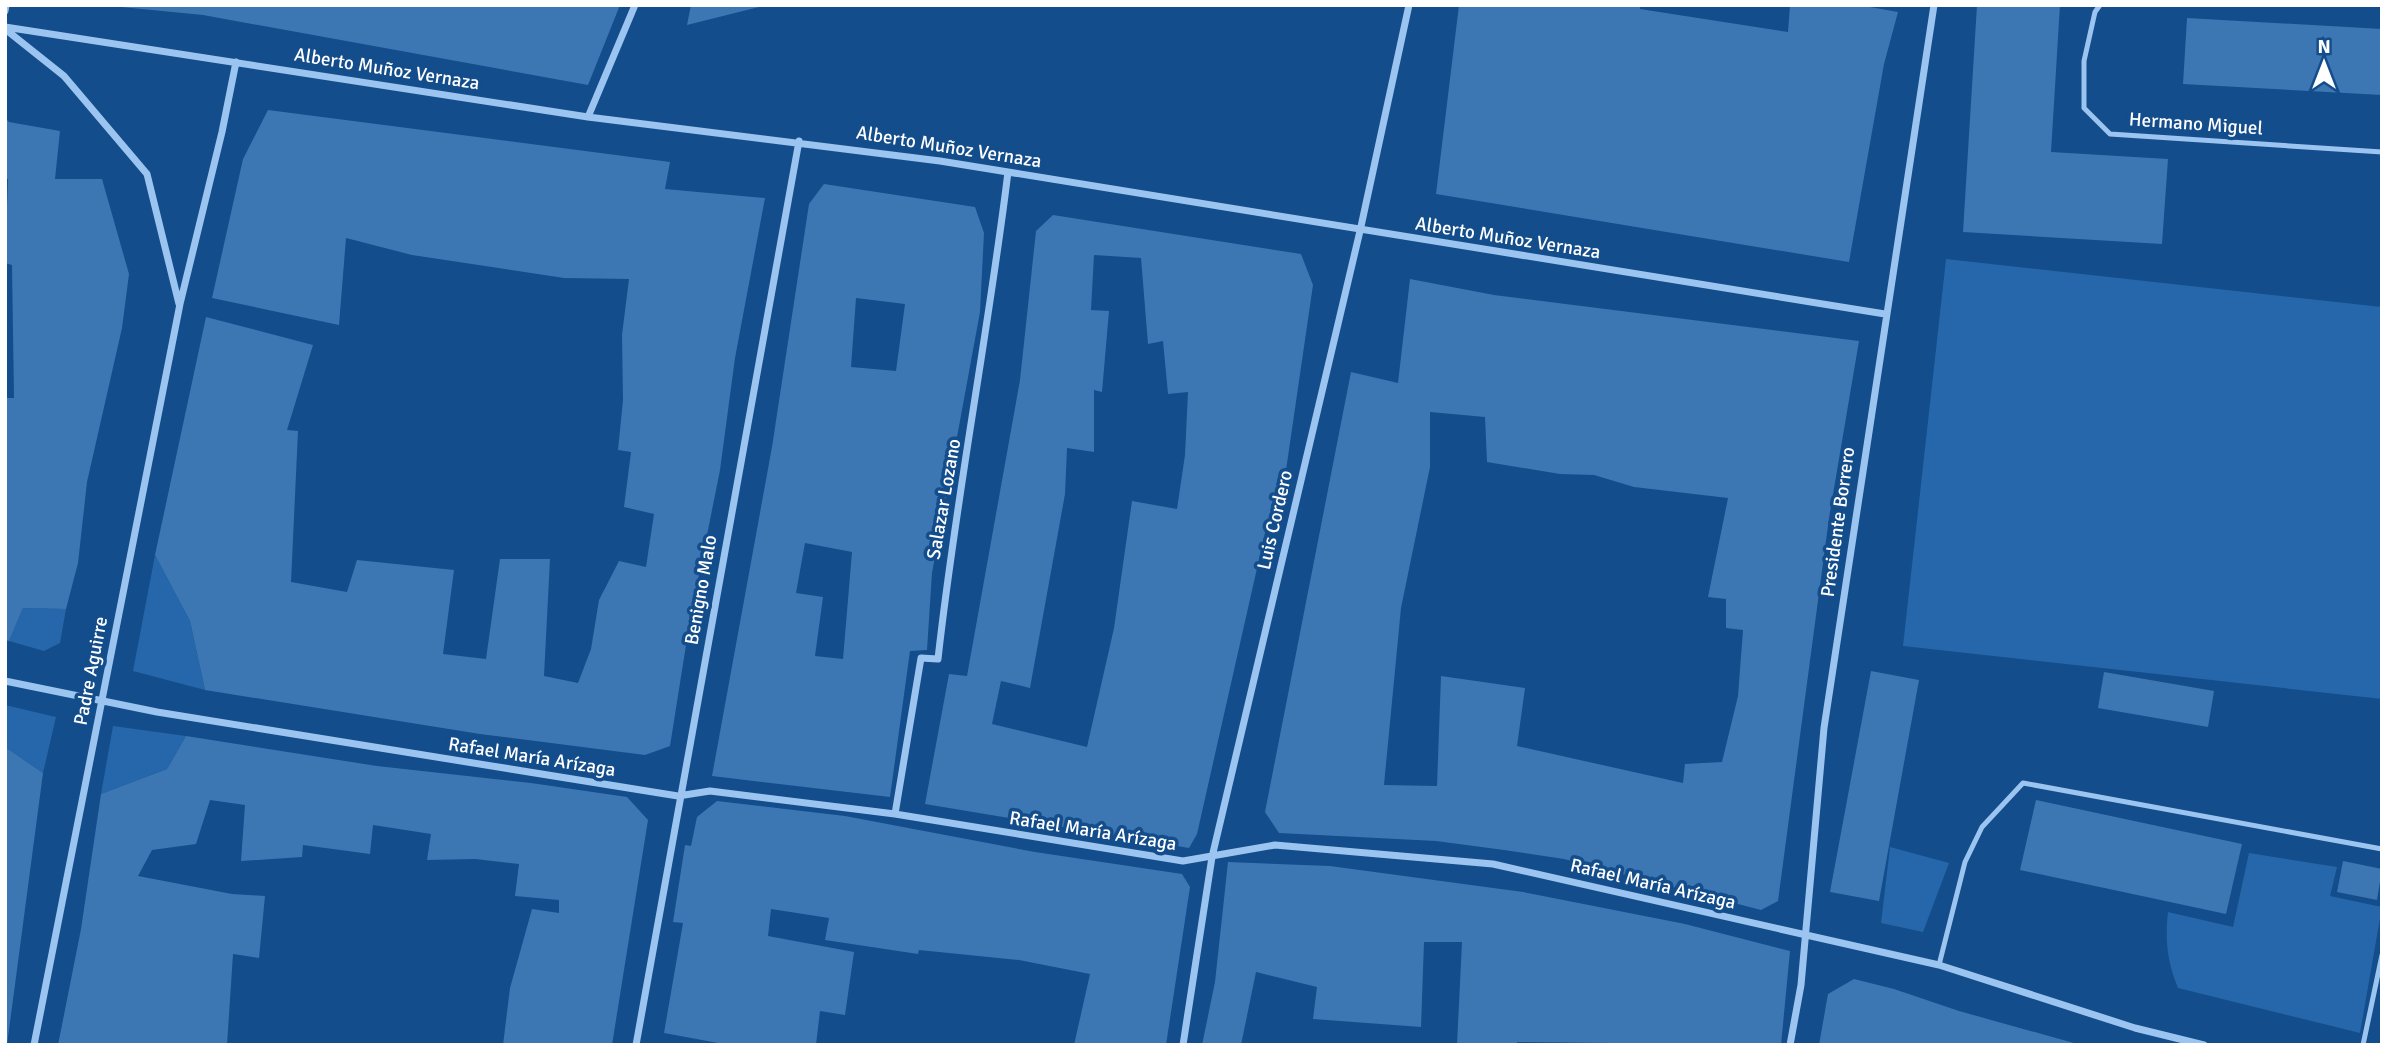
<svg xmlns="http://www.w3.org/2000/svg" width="2387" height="1050" viewBox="0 0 2387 1050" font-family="Signika,sans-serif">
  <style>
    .green { fill: #2567aa }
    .building { fill: #3c77b4; fill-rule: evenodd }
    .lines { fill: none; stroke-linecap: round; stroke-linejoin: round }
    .service { stroke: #9bc5f0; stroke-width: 5 }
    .minor { stroke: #9bc5f0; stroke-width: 7 }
    .labels { text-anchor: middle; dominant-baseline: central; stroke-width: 7; stroke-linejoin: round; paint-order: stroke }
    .street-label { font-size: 19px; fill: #fff; stroke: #134d8b }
  </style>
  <rect width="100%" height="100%" fill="#134d8b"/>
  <path class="green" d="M1946,259l436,48v392l-479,-53z
    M155,555l35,66 15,69 -72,-19z
    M23,608l43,1 -6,34 -16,8 -35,-10z
    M5,705l51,12 -13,56 -38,-26z
    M113,726l73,10 -19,33 -66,25z
    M1890,847l59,16 -26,69 -42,-9z
    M2249,853l88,14 -7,29 52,11 -22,126 -182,-45c-11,-26 -13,-48 -10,-76l65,15z"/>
  <path class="building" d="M101,5h519l-32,80 -385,-70z
    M691,5h72v1l-76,19z
    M1459,5h181v4l148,23 2,-27h69l39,7 -14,52 -35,198 -413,-68z
    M1977,5h83l-9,147 117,7 -6,85 -199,-12z
    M2187,18l195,11v66l-199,-11z
    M268,110l402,52 -5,27 100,9 -30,160 -15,112 -30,150 -20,126 -25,9 -165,-21 -275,-44 -15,-69 -35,-66 51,-238 107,28 -26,85 11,1 -7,151 56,10 10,-32 97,10 -11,84 43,5 14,-100h50l-6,117 34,7 13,-34 8,-49 20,-39 27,6 8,-53 -30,-7 7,-55 -13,-2 5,-50 -1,-65 7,-56 -65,-1 -152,-23 -66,-17 -7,87 -127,-27 31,-139z
    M5,118l4,4 51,9 -5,48h47l27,95 -7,54 -35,154 -9,81 -12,46 -43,-1 -14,33 -4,-1v-242h9l-2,-133 -7,-2 3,-84h-3z
    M824,184l151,23 9,26 -4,79 -48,261 -5,77 -17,1 -20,146 -178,-21 60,-329 37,-243zM856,298l49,6 -9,67 -45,-4zM805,543l47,9 -9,107 -28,-3 8,-59 -27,-4z
    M1053,215l248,39 12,31 -35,240 -11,-1 -70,310 -8,14 -264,-44 24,-130 18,2 53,-296 16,-149zM1094,255l47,3 7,86 15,-3 5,53 20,-2 -3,63 -8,54 -45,-8 -18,127 -27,119 -95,-23 9,-43 29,7 35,-194 2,-46 27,4v-62l8,2 7,-81 -18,-1z
    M1410,279l84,16 365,46 -30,177 -51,383 -17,9 -197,-51 -60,-9 -68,-9 -157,-8 -14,-21 86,-440 47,11zM1430,412l55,5 2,45 73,12 34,1 40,12 94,11 -20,99 18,2v29l17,2 -5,66 -16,66 -37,2 -2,19 -166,-37 8,-58 -84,-12 -4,110 -53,-1 17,-177 29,-141z
    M1871,671l48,9 -40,221 -49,-9z
    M2104,672l110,19 -6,36 -110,-19z
    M186,736l191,30 154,17 96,14 21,23 -36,225h-109l7,-57 22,-79 27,4v-13l-44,-4 4,-32 -44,-5 -48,1 4,-26 -58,-9 -3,29 -67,-9 -1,12 -61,4 4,-56 -35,-5 -14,44 -44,6 -14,26 94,18 33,2 -6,62 -26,-4 -6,91h-169l23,-116 20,-135 66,-25z
    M5,747l38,26 -36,272h-2z
    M2036,800l206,44 -16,70 -206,-44z
    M717,801l128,15 190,36 147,22 8,13 -24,158h-92l16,-71 -71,-14 -100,-10 -1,4 -93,-14 4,-22 -58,-9 -3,27 86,16 -9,63 -25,-4 -4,34h-87l-65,-12 19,-110 -10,-1 12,-77 6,1 6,-29z
    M2343,861l39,8 -5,31 -40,-8z
    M1228,862l102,4 193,26 162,32 105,27 -9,94 -264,-3v3h-60l5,-103h-38l-3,85 -108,-8 4,-32 -61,-15 -15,73h-39l13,-63z
    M1854,979l40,10 65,22 122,34h-262l9,-51z"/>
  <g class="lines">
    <path class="service" d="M2100,5l-5,7 -11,49v47l26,26 272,18
      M1939,965l26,-103 17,-35 41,-44 359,66
      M2363,1045l19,-90"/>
    <path class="minor" d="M5,11l1,-6
      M5,27l583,90 352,44 945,153
      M5,29l59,47 83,98 32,130
      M588,117l47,-112
      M5,681l152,31 521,84 32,-5 185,23 288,47 92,-16 218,19 446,101 196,63 69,17
      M895,814l26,-156 17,1c18,-163 50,-324 70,-487
      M34,1045l146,-741 42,-172 14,-70
      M636,1045l163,-904
      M1183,1045l29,-188 148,-626 49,-226
      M1790,1045l11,-60 23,-257 110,-723"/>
  </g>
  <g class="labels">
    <g class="street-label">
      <text transform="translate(387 69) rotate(9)">Alberto Muñoz Vernaza</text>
      <text transform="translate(2196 124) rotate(4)">Hermano Miguel</text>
      <text transform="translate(949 147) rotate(9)">Alberto Muñoz Vernaza</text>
      <text transform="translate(1508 238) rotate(9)">Alberto Muñoz Vernaza</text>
      <text transform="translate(944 499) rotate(-80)">Salazar Lozano</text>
      <text transform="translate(1275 520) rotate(-77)">Luis Cordero</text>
      <text transform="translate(1838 522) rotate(-82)">Presidente Borrero</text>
      <text transform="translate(701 590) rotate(-80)">Benigno Malo</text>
      <text transform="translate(91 671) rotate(-79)">Padre Aguirre</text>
      <text transform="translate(532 757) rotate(9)">Rafael María Arízaga</text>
      <text transform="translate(1093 831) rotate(9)">Rafael María Arízaga</text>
      <text transform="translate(1653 884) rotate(13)">Rafael María Arízaga</text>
    </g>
  </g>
  <rect width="2387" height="1050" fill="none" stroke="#ffffff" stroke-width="14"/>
  <g transform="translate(2324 63)" stroke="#134d8b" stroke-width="5" paint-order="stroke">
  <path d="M0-5L12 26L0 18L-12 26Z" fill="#ffffff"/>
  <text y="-10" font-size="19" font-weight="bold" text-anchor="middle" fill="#ffffff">N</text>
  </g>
</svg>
